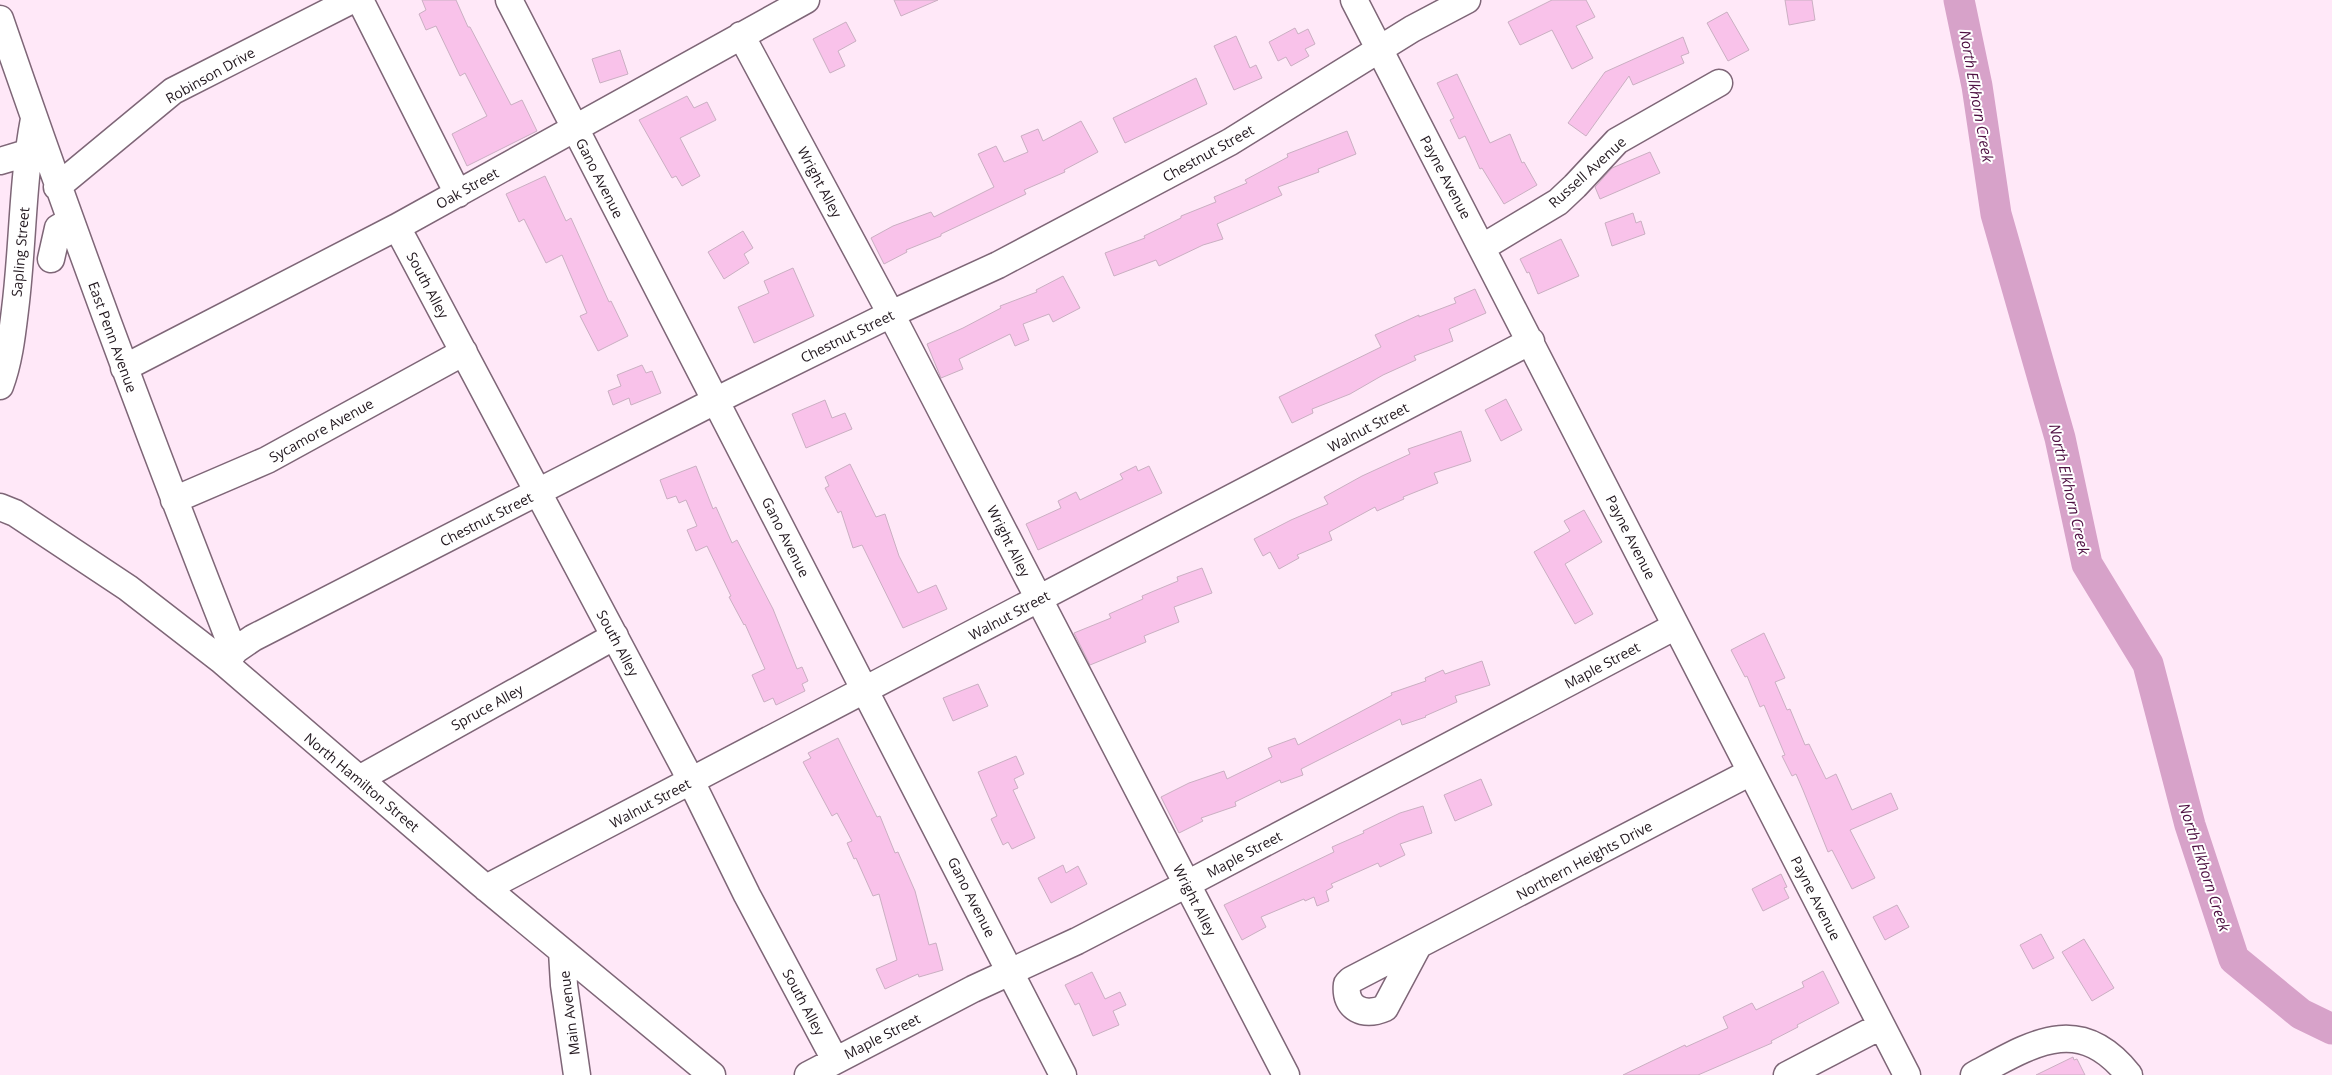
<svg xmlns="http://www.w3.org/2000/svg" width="2332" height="1075" viewBox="0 0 2332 1075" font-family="'Open Sans',sans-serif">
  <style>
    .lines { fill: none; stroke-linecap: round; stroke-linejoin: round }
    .river { stroke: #d7a2c9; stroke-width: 31 }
    .building { fill: #f9c2ea; stroke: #caafc2 }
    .minor-casing { stroke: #7e6677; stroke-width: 29 }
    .minor { stroke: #fff; stroke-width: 26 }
    .labels { text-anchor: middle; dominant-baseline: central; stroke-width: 4; stroke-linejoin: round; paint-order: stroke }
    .street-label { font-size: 14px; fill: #21171e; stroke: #fff }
    .water-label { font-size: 15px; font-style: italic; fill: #4d0f41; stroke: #fff }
  </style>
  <rect width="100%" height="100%" fill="#ffe8f8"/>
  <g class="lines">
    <path class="river" d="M1959,0l18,86 19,128 64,224 27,126 61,100 42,161 44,134 67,55 31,15"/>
  </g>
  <path class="building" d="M422,0h34l12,27h2l41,78 11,-5 15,31 -70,35 -15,-32 35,-18 -22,-43 -5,3 -24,-50 -10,4 -7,-16 7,-4z
    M894,0h44l-37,16z
    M1552,0h34l9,17 -19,9 17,32 -21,11 -20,-39 -32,15 -12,-23z
    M1785,0h27l3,20 -26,5z
    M1727,12l22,38 -21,11 -21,-38z
    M846,22l10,19 -18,10 7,15 -15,7 -17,-34z
    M1295,28l3,6 10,-5 7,15 -10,5 4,7 -18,10 -5,-9 -8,4 -9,-19z
    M1236,36l14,32 6,-3 6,13 -28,12 -20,-44z
    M1683,37l6,16 -8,3 3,7 -51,22 -4,-9 -43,60 -18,-13 37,-51z
    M620,50l8,24 -28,9 -8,-24z
    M1457,74l33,69 20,-9 12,29 2,-1 13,23 -33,19 -22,-36 -2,1 -15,-33 -6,3 -9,-19 4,-2 -17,-35z
    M1196,78l11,26 -82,39 -12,-25z
    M687,96l7,12 13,-6 9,18 -36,18 20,38 -18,10 -6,-10 -4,2 -33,-58z
    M1081,121l17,31 -34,18 1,2 -41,18 2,4 -85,40v2l-35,14 1,2 -23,12 -13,-26 22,-12 38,-14 3,5 60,-30 -16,-33 18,-8 8,16 24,-10 -7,-16 17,-7 5,12z
    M1347,131l9,23 -38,15 1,3 -41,15 4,8 -65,29 6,15 -20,6 -44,21 -3,-6 -42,16 -9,-23 40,-15 -1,-2 37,-18v-2l35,-14 -2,-5 33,-14 -2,-3 43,-23 -1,-3z
    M1650,152l10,21 -60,26 -5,-12 17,-19z
    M545,176l21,45 5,-3 38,84 2,-1 17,35 -30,15 -18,-35 7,-3 -25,-58 -16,8 -22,-44 -5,3 -13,-28z
    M1633,213l3,10 5,-2 4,13 -33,12 -7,-23z
    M743,231l10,17 -9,6 5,9 -25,16 -16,-27z
    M1561,239l18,37 -41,18 -9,-22 -2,1 -7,-14z
    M793,268l21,48 -60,27 -16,-36 31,-14 -5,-12z
    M1063,276l17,32 -27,14 -4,-8 -26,10 6,16 -14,6 -5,-12 -51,25 4,10 -22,9 -14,-34 36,-16 38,-20 -1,-2 37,-14 -1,-2z
    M1475,289l11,24 -37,16 4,12 -39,15 2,4 -33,15 -33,19 -38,15 1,4 -21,10 -13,-26 102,-50 -6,-12 44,-20v2l37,-14 -2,-5z
    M642,365l4,8 6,-2 9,22 -30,12 -2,-7 -16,7 -5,-14 13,-5 -4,-11z
    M1506,399l16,31 -21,11 -16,-31z
    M825,400l7,18 13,-5 7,16 -46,19 -14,-34z
    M1461,431l10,30 -37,12 4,10 -35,14 1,2 -27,12 -2,-4 -46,25 3,8 -35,15 2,3 -20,11 -9,-17 -7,4 -9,-17 37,-19 37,-16 -4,-7 38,-21 48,-22 -2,-5z
    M850,464l26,53 9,-3 14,42 19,37 18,-8 11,24 -44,19 -41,-83 -9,3 -12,-37 -3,2 -13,-25 4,-2 -4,-9z
    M696,466l17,43 3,-2 16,36 5,-3 36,69 24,60 5,-2 6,14 -6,3 3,7 -29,14 -3,-7 -9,4 -12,-27 13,-6 -20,-45 -1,1 -15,-28 2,-1 -24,-50 -11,5 -9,-21 10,-4 -11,-26 -7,3 -3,-7 -9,3 -7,-19z
    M1136,466l2,5 11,-5 13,27 -124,57 -12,-26 35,-16 -3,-7 18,-9 4,8 43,-21 -3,-5z
    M1584,510l18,32 -37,22 28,50 -18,10 -41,-72 36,-21 -6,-10z
    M1202,568l10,25 -38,14 5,15 -35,14 2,6 -56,23 -16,-32 37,-15 -2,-4 34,-15 -1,-3 36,-15 -1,-4z
    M1764,633l21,45 -10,4 12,28 3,-1 15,36 4,-1 17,35 10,-5 16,36 39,-17 7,16 -48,21 25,48 -23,11 -20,-39 -4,2 -25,-62 -7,-16 -4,2 -10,-20 3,-1 -21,-50 -4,2 -13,-31 -2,1 -14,-27z
    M1482,661l8,24 -35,11 2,6 -32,14 1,1 -24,8 -2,-6 -99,50 2,6 -22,8 -1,-3 -45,22 1,4 -35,12 2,3 -24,12 -18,-36 28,-14 35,-12 3,8 45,-22 -4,-9 27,-10 3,7 94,-50 -1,-2 35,-12 -1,-3 18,-8 2,4z
    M978,684l10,22 -35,15 -10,-23z
    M838,738l39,79 3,-1 15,37 3,-1 17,39 14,54 7,-2 7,27 -24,7 -1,-3 -33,15 -9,-20 21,-9 -18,-66 -6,2 -17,-38 -2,1 -7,-16 5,-2 -15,-28 -5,3 -29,-54 8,-4 -3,-5z
    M1016,756l8,18 -10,5 4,9 -5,2 22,48 -23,11 -4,-7 -5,3 -12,-26 6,-3 -19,-44z
    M1481,779l11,26 -37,16 -11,-26z
    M1423,806l9,27 -32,11 5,11 -25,12 -2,-4 -47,21 2,3 -7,4 3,10 -12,5 -3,-9 -9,4 -1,-2 -43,18 5,10 -24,13 -18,-35 110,-53 -2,-5 32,-14 -1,-2 37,-18z
    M1063,865l3,8 12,-7 9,18 -36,19 -13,-25z
    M1781,874l6,13 -3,1 5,10 -26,13 -11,-22z
    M1897,905l12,22 -24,13 -12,-23z
    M2041,934l13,24 -21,11 -13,-24z
    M2084,939l30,49 -22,13 -30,-49z
    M1823,971l16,32 -42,22 1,2 -27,14 1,2 -74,32h-75l62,-30 1,2 42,-19 -5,-11 29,-14 4,7 48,-23 -2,-5z
    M1092,972l13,27 15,-7 6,13 -13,6 6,14 -26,11 -14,-33 -4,2 -10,-20z
    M2073,1057l1,3 3,-1 8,16h-49z"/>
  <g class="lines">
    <g class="minor-casing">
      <path id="minor" d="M360,0l98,194
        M509,0l554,1075
        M1354,0l553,1075
        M0,19c73,213 151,423 234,633
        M741,35l150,279 395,761
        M0,161l27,-8
        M57,187l116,-96 179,-91
        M397,227l287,540 63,128 88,165
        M1483,247l75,-45 17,-16 42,-45 102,-58
        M51,259l7,-31 12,-7
        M124,368l273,-141 409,-227
        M0,386c9,-24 12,-51 15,-76 8,-63 7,-128 19,-191
        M174,500l93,-40 197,-108
        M0,507l15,6 113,75 93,72 258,222 233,193
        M221,660l32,-22 462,-237 176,-87 107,-49 232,-123 182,-113 55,-29
        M359,779l256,-143
        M486,888l1045,-547
        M1417,948l-32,60c-21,9 -41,1 -38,-24l4,-4 400,-208
        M562,951l2,34 13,90
        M808,1075l165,-86 104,-48 110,-57 489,-258
        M1787,1075l94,-49
        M1974,1075c58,-31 105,-63 155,0"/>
    </g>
    <use href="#minor" class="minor"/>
  </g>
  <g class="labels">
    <g class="street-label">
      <text transform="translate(210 75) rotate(-29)">Robinson Drive</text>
      <text transform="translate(1208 153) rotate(-29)">Chestnut Street</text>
      <text transform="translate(1587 172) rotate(-42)">Russell Avenue</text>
      <text transform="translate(1446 177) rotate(62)">Payne Avenue</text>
      <text transform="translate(600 178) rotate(63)">Gano Avenue</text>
      <text transform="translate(820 182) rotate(62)">Wright Alley</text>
      <text transform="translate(467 188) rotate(-29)">Oak Street</text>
      <text transform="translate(20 252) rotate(-85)">Sapling Street</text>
      <text transform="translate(428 285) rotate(62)">South Alley</text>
      <text transform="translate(847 336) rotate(-26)">Chestnut Street</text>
      <text transform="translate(113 337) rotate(70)">East Penn Avenue</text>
      <text transform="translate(1368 427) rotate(-28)">Walnut Street</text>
      <text transform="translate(321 430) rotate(-29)">Sycamore Avenue</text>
      <text transform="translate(486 519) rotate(-27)">Chestnut Street</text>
      <text transform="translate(786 537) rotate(63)">Gano Avenue</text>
      <text transform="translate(1631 537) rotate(63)">Payne Avenue</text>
      <text transform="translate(1009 541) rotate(63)">Wright Alley</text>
      <text transform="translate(1009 615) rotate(-28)">Walnut Street</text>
      <text transform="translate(618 643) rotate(62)">South Alley</text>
      <text transform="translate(1602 665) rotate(-28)">Maple Street</text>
      <text transform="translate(487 707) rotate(-29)">Spruce Alley</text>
      <text transform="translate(362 782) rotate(40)">North Hamilton Street</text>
      <text transform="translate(650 803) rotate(-28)">Walnut Street</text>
      <text transform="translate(1244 854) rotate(-28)">Maple Street</text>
      <text transform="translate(1584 860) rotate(-28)">Northern Heights Drive</text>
      <text transform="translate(972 897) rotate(63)">Gano Avenue</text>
      <text transform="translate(1816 898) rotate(63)">Payne Avenue</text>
      <text transform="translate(1195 900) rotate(63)">Wright Alley</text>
      <text transform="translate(804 1002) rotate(62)">South Alley</text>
      <text transform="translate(569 1013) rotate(-97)">Main Avenue</text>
      <text transform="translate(882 1036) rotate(-27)">Maple Street</text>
    </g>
    <g class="water-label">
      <text transform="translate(1977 96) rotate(80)">North Elkhorn Creek</text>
      <text transform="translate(2070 489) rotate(77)">North Elkhorn Creek</text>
      <text transform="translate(2205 867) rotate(72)">North Elkhorn Creek</text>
    </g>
  </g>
</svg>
